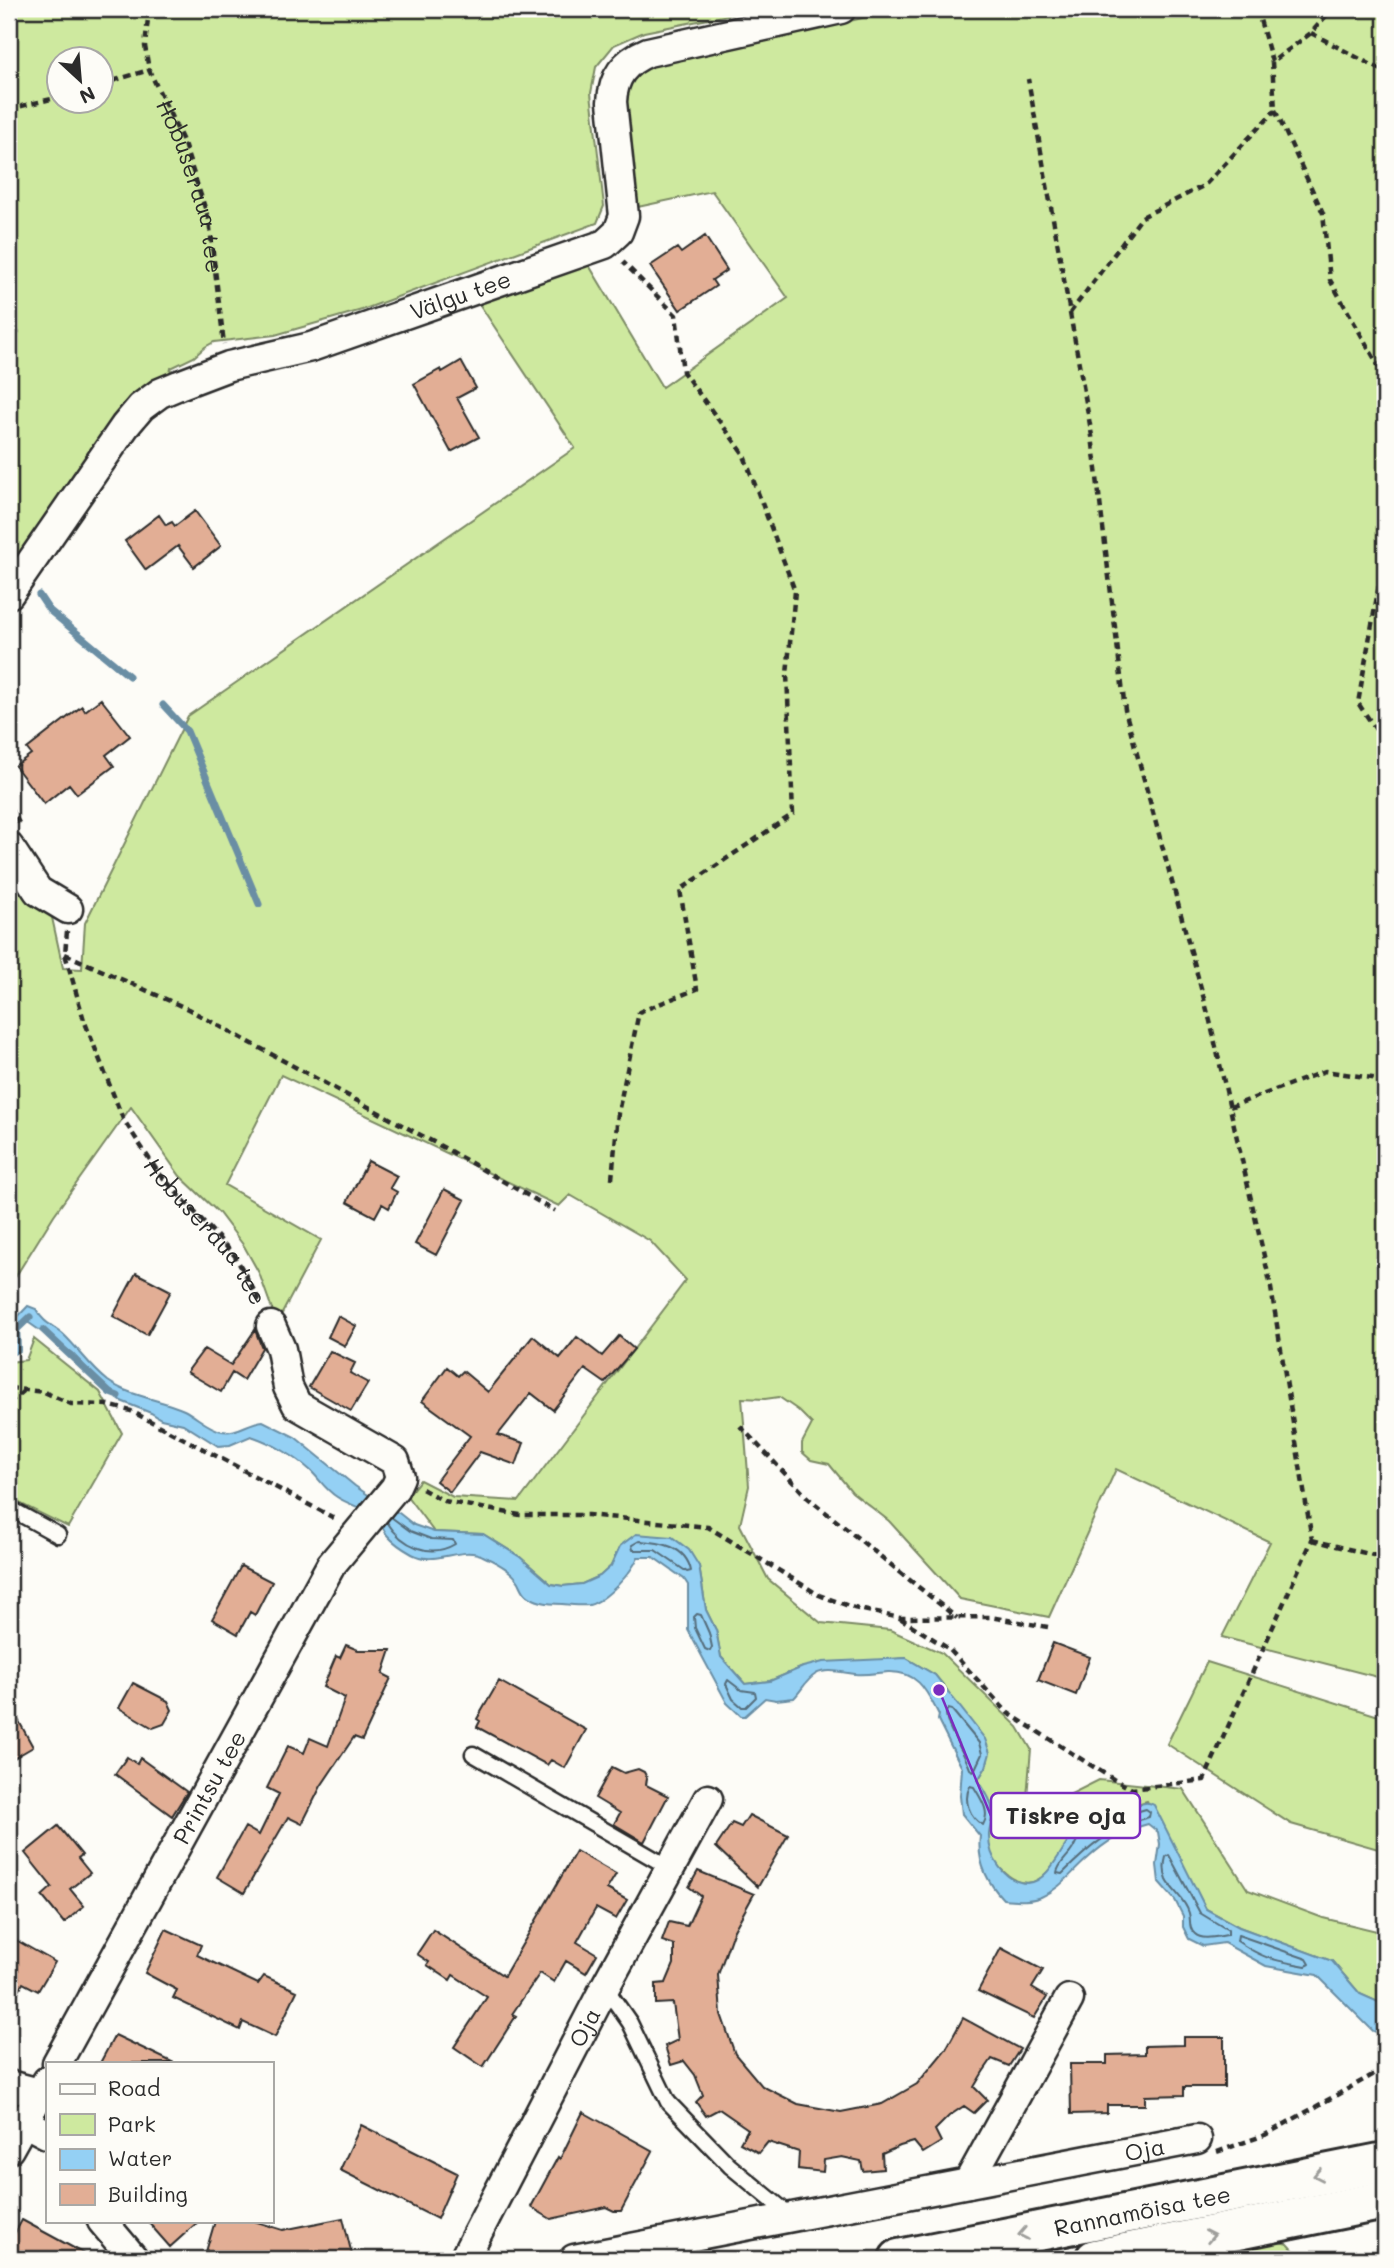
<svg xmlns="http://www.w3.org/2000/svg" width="1394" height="2268" viewBox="0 0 1394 2268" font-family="Mali,sans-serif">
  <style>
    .green { fill: #cee99f; stroke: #7c8a65; stroke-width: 2; fill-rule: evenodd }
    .water { fill: #94d0f4; stroke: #6a8ea4; stroke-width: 2 }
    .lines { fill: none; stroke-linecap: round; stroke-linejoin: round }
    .shore { stroke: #556d7b; stroke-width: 2 }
    .stream { stroke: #6a8ea4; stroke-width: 7 }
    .building { fill: #e2ae95; stroke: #2b2b2b; stroke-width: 2 }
    .service-casing { stroke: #2b2b2b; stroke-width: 19 }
    .minor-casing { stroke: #2b2b2b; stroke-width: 33 }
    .secondary-casing { stroke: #2b2b2b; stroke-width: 44 }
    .path { stroke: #2b2b2b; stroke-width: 4.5; stroke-dasharray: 7 5; stroke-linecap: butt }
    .service { stroke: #fdfcf7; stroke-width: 14 }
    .minor { stroke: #fdfcf7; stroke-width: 28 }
    .secondary { stroke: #fdfcf7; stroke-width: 38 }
    .oneway { stroke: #9e9e9b }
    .labels { text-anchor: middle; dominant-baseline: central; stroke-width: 5; stroke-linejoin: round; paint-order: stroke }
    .street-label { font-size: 23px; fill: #2b2b2b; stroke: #fdfcf7 }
    .leader { fill: none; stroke: #7b2cbf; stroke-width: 2.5 }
    .callout-dot { fill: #7b2cbf; stroke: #fdfcf7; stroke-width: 2.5 }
    .callout { fill: #fdfcf7; stroke: #7b2cbf; stroke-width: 2.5 }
    .callout-label { font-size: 24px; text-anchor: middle; font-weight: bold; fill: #2b2b2b }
  </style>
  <rect width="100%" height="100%" fill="#fdfcf7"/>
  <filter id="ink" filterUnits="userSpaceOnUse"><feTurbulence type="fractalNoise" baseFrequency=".0143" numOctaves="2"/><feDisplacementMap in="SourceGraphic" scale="14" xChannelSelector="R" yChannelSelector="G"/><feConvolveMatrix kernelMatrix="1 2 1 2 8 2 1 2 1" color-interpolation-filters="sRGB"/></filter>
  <g filter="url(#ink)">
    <path class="green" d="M9,9h749l-114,23 -30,13 -18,22 -5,26 13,113 -7,17 -235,87 -87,25 -61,7 -9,5 -11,10 -23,11 -2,12 -160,199v-237l10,-9 -10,-22zM60,60h42v42h-42z
      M899,9h486v1670l-163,-42 48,-95 -154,-73 -67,148 -89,-18 -71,-78 -37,-29 -23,-28 -18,-4 -9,-8v-9l10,-19 -14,-14 -19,-13 -14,2 -23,-1 7,88 -9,39 28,54 53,44 69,7 52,23 76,74 13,22 -7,84 19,2 28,-41 28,-14 84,9 65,101 75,28 62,15v51l-3,16 -4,2 -18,-8 -28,-33 -93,-34 -33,-18 -59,-108c-24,8 -56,10 -73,31 -4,4 -5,10 -8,14 -5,8 -19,29 -27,33 -21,13 -47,-13 -50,-33 -1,-10 1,-18 4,-27l-15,-39 8,-13 -29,-61 -12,-19 -10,-12 -29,-17 -103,9 -33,14 -25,3 -24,-27 -5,-27 -10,-20 -7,-44 -79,-20 -9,20 -11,10 -18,8 -19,2 -12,-2 -31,-27 -37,-23 -49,-2 -27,-36 13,-16 33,17 66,4 167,-221 -36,-39 -80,-46 -11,11 -278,-131 -56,110 96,55 -44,83 -18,-50 -15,-27 -25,-33 -39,-37 -49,-69 -77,108 -45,72v-422l42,48 12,55 19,1 3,-46 103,-207 387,-268 -99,-149 111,-37 75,125 126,-89 -76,-107 -79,17 -8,-120 9,-17 18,-9 128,-24z
      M34,1339l66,53 22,41 -54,94 -59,-29v-136l17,-2z
      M1207,1662l178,56v133l-94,-27 -124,-80z
      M1279,2242l9,2 10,11 -19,4h-90z"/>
    <path class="water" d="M28,1306l8,3c8,15 15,15 27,25 16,15 27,33 45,47 23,16 52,18 76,29 12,6 25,19 38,21 14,3 27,-9 41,-10l32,16 60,49 31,21 13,6 15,12 20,7 49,2 37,23 31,27 12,2 19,-2 18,-8 11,-10 9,-20 16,-12 36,3 17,13 10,16 7,44 10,20 5,27 24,27 25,-3 33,-14 20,-5 83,-4 29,17 50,64 5,14 -4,14 -8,13c5,8 13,18 14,28 2,10 -2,16 -3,26 -1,22 15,49 39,49 24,-1 38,-48 56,-61 12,-9 30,-12 45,-15 10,-2 16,-7 25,-2l52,104 33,18 93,34 28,33 18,8 4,-2 3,-16v51l-12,-4 -56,-56 -51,-9 -42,-23 -21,3 -14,-7 -6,-12v-11l-8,-16 -16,-18 -2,-17 3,-21 -2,-12 -10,-8c-23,6 -44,19 -61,35 -15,13 -27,30 -46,38 -12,5 -25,3 -38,2 -17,-18 -26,-39 -23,-63l-18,-22 -2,-18 2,-28 -24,-48 1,-5c-12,-23 -20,-44 -51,-43 -12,1 -21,3 -33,2 -11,-1 -28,-6 -39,0 -10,6 -14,16 -22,24l-18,2 -11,-2 -20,18h-4l-14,-13 -39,-73v-45l-4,-6 -31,-22h-15c-6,15 -32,44 -49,48 -8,1 -18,0 -27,-1 -11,0 -26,-1 -35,-9 -4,-3 -6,-9 -8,-13 -7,-12 -23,-20 -34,-25 -24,-13 -49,10 -73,-3 -9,-5 -19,-12 -25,-19 -4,-6 -7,-14 -12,-18 -10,-9 -26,-12 -38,-20 -11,-7 -17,-17 -26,-26 -16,-15 -39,-28 -60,-35l-21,9 -12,1 -35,-22 -22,-5 -10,-6 -30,-12 -13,-10 -36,-38 -43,-30h-6l-4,3 1,25 -8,4 -3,-1v-28z"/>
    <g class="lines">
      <path class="shore" d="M387,1522c15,24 43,37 68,22l-2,-4 -22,-1 -21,-8 -19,-14
        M639,1541c22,1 47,5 52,30l-4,1 -32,-22h-22l-1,-5z
        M697,1614l4,1 8,18 3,14 -2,4 -5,-2 -10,-21 -1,-11z
        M728,1680l13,10 14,2 1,5 -10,10h-4l-9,-8 -7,-15z
        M948,1709l4,1 27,33 3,11 -8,17 -4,-2c-6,-18 -24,-40 -24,-57z
        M970,1786l4,1c7,12 17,25 9,38 -14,-8 -20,-25 -13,-39z
        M1146,1809l4,3 -1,5c-35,8 -62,32 -87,57l-5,-1c1,-9 10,-15 15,-23 3,-4 4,-10 8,-14 14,-20 45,-20 66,-27z
        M1169,1855l31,58 28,17v5c-9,1 -26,6 -33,-1 -7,-6 -4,-14 -6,-21 -4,-14 -16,-21 -22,-33 -3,-7 -3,-16 -1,-23z
        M1238,1935l69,24 3,5 -4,2c-32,-6 -41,-6 -69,-25z"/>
      <path class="stream" d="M39,595l10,15 80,66
        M163,705l24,26 72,173
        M43,1330l67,63 8,3
        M9,1337l21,-20"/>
    </g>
    <path class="building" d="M705,236l22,34 -15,10 4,6 -36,24 -30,-44 27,-18 4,5z
      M461,361l15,27 -19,10 22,39 -28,15 -37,-68 27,-15 1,3z
      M195,511l26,35 -27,21 -16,-21 -32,24 -21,-29 34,-26 7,10 6,-3 3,4z
      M101,699l29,37 -24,19 8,11 -37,28 -8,-10 -25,20 -29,-38 16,-12 -4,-5 55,-43 3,5z
      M368,1161l29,15 -7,12 7,4 -8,16 -7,-4 -7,13 -28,-15z
      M444,1189l21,11 -29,55 -21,-11z
      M136,1273l35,18 -24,44 -34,-19z
      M338,1316l18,10 -11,20 -17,-9z
      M255,1330l7,18 -19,32 -11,-7 -11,19 -34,-20 17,-23 27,16z
      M533,1336l27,22 17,-21 25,19 17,-20 15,13 -29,34 -20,-14 -32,41 -22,-17 -33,42 26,8 -8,22 -36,-13 -30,40 -14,-11 34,-45 -48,-35 25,-34 11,9 5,-5 25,21z
      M330,1351l25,12 -5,10 18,10 -17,28 -42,-24z
      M241,1566l31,16 -17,33 -5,-3 -12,22 -26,-15z
      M1053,1643l37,14 -14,38 -38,-15z
      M346,1645l12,5h33l-8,24 8,4 -29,62 -8,-3 -33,49 -19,38 -14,-7 -44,76 -27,-16 28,-50 14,8 20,-41 -12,-6 21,-42 16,7 6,-15 18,8 17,-48 -22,-11 13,-31 4,2z
      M499,1681l87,49 -21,38 -14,-8 -4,5 -70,-38 3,-6 -3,-2z
      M133,1683l35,18 4,9 -8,14 -11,4 -34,-20z
      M9,1703l24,44 -24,14z
      M127,1757l10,7 3,-6 47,34 -15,24 -57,-42z
      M612,1767l12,6 14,-4 6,3 3,6 -1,7 22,11 -24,46 -30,-18 6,-11 -25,-15z
      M749,1815l39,20 -30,52 -42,-40 16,-24 9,4z
      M58,1826l24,29 -4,3 12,15 -20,16 14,17 -20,17 -22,-27 10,-9 -27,-34z
      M576,1851l40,23 -9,15 20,11 -11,19 -20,-11 -19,34 20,12 -11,19 -20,-12 -12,21 -14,-9 -28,41 4,2 -33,51 -29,-20 33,-50 -34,-22 -3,5 -23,-15 2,-3 -12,-8 16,-24 71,46z
      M698,1871l56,23 -21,38 -15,43 3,39 14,40 27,32 36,18 43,8 41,-8 35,-20 29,-35 17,-31 57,31 -11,17 -17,-7 -9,13 -9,15 13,13 -13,13 -10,-7 -15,10 -14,14 6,12 -18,11 -9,-11 -14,4 -18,8 1,15 -20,2 -2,-10 -19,-4 -18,3 -1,12 -25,-3 1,-17 -31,-10 -9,11 -19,-10 8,-14 -29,-20 -13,7 -10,-14 7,-7 -8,-20 -11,-14 -13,4 -6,-19 13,-6 -5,-37 -17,1v-20l10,-1 8,-19v-19l-12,-4 7,-19 18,4 14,-30 -12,-9z
      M166,1929l35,16 -4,10 61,29 6,-8 33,15 -22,46 -32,-15 -3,8 -67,-32 4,-8 -32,-17z
      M9,1936l46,26 -17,29 -15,-8 -14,25z
      M1001,1948l42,22 -11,18 15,9 -13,21 -56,-27z
      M115,2035l59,28h-74z
      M1184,2037h40v50h-40v8l-39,1v9h-38v8l-36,1 -1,-50h37v-9l38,-1v-8l39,-1z
      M583,2112l70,39 -32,60h-7l-8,-4 -55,12 -20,-12 27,-50 2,2z
      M361,2125l96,48 -20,46 -97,-49z
      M343,2218l10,41h-136l-12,-4 10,-34h39l29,9z
      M22,2220l72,39h-85v-15z
      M147,2221h52l-29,26z"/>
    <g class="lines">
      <g class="service-casing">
        <path id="service" d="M9,1508l49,27
          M473,1754l197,114
          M605,1987l25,36 38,79 62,64 61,50"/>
      </g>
      <g class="minor-casing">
        <g id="minor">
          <path id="s3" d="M9,594l116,-168 16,-19 19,-14 19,-8 50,-19 82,-19 294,-103 13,-12 6,-16 -12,-114c1,-25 12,-40 36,-50l193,-43"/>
          <path d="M9,847l29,44 30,18"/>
          <path id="s4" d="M57,2063l274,-498 64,-77 5,-11 -5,-16 -98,-56 -9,-18 -7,-38 -10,-23"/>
          <path d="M9,2085l30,8"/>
          <path d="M24,2122l23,12"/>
          <path d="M9,2149l38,-68"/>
          <path d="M968,2183l101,-184"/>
          <path d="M102,2221l32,38"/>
          <path id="s5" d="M464,2259l141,-272 103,-188"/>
          <path id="s6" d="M574,2259l623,-120"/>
        </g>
      </g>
      <g class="secondary-casing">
        <g id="secondary">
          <path id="s7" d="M899,2259l486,-97"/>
          <path d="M1095,2259l290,-59"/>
        </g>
      </g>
      <g class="path">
        <path id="s1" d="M149,9l-4,37 4,24 34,71 26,79 15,124"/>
        <path d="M1257,9l15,53 39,-29 21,-24"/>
        <path d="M1311,33l74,39"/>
        <path d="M1272,62l3,48 48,103 7,67 51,90 4,71"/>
        <path d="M102,84l47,-14"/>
        <path d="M9,109l51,-12"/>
        <path d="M1070,313l72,-96 63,-32 70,-75"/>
        <path d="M1385,551l-27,152 27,40"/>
        <path d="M1385,551v-52"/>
        <path d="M9,807l10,16"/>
        <path id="s2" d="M67,931l-2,23 19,66 39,99 35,53 77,84 27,49"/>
        <path d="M65,954l123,55 262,142 105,60"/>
        <path d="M1230,1107l95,-36 60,9"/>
        <path d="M612,1179l6,-66 21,-101 58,-23 -17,-99 113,-76 -6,-140 8,-83 -52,-138 -60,-81 -7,-57 -53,-53"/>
        <path d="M9,1388l35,4 27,12 37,1 23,6 207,109"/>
        <path d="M9,1403l16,-13"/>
        <path d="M740,1426l68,72 149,120"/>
        <path d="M422,1489l22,12 76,14h68l120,12 111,68 35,13 46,10 90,-1 58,10"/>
        <path d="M1312,1540l73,18"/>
        <path d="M900,1618l49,31 59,64 105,66 19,10 72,-9 108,-240 -42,-258 -60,-261 -85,-311 -33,-274 -64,-357"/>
        <path d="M1217,2152l48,-17 120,-67"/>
      </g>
      <use href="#service" class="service"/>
      <use href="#minor" class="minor"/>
      <use href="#secondary" class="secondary"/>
    </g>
    <defs><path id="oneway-chevron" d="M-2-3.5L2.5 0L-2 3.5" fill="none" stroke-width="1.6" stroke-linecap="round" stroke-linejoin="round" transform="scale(1.75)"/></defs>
    <g class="oneway">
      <use href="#oneway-chevron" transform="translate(1318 2175) rotate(169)"/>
      <use href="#oneway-chevron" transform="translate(1023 2234) rotate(169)"/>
      <use href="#oneway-chevron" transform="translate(1210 2236) rotate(-11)"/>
    </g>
  </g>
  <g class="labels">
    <g class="street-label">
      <text stroke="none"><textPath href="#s1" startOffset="186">Hobuseraua tee</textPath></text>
      <text stroke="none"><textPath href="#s3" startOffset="569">Välgu tee</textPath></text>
      <text stroke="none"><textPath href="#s2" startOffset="338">Hobuseraua tee</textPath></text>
      <text stroke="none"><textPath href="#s4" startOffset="315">Printsu tee</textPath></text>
      <text stroke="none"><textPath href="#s5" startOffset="261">Oja</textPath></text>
      <text stroke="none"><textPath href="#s6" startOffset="581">Oja</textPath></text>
      <text stroke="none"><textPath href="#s7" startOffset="248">Rannamõisa tee</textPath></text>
    </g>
  </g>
  <path class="leader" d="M939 1690L991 1816"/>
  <circle class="callout-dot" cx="939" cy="1690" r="7"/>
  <rect class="callout" x="991" y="1793" width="149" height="45" rx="7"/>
  <g class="callout-label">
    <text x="1066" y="1824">Tiskre oja</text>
  </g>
  <rect width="1394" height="2268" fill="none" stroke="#fdfcf7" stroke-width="35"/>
  <rect x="18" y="18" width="1359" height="2233" fill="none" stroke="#2b2b2b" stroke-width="2.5" filter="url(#ink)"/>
  <rect x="46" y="2062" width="228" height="161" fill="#fdfcf7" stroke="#a9a8a5" stroke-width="2"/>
  <rect x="60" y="2084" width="35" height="10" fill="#fdfcf7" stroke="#a9a8a5" stroke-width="2"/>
  <text x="108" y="2096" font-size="21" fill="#2b2b2b">Road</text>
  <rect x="60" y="2114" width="35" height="21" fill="#cee99f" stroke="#a9a8a5" stroke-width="2"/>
  <text x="108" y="2132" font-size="21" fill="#2b2b2b">Park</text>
  <rect x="60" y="2149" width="35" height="21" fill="#94d0f4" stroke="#a9a8a5" stroke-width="2"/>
  <text x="108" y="2166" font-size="21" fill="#2b2b2b">Water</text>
  <rect x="60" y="2184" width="35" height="21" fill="#e2ae95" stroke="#a9a8a5" stroke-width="2"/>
  <text x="108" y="2202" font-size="21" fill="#2b2b2b">Building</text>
  <g transform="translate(80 80) rotate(154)"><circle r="33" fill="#fdfcf7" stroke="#a9a8a5" stroke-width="2"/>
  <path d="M0-5L12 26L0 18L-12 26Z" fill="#2b2b2b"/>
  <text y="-10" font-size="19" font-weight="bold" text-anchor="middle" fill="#2b2b2b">N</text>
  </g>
</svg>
